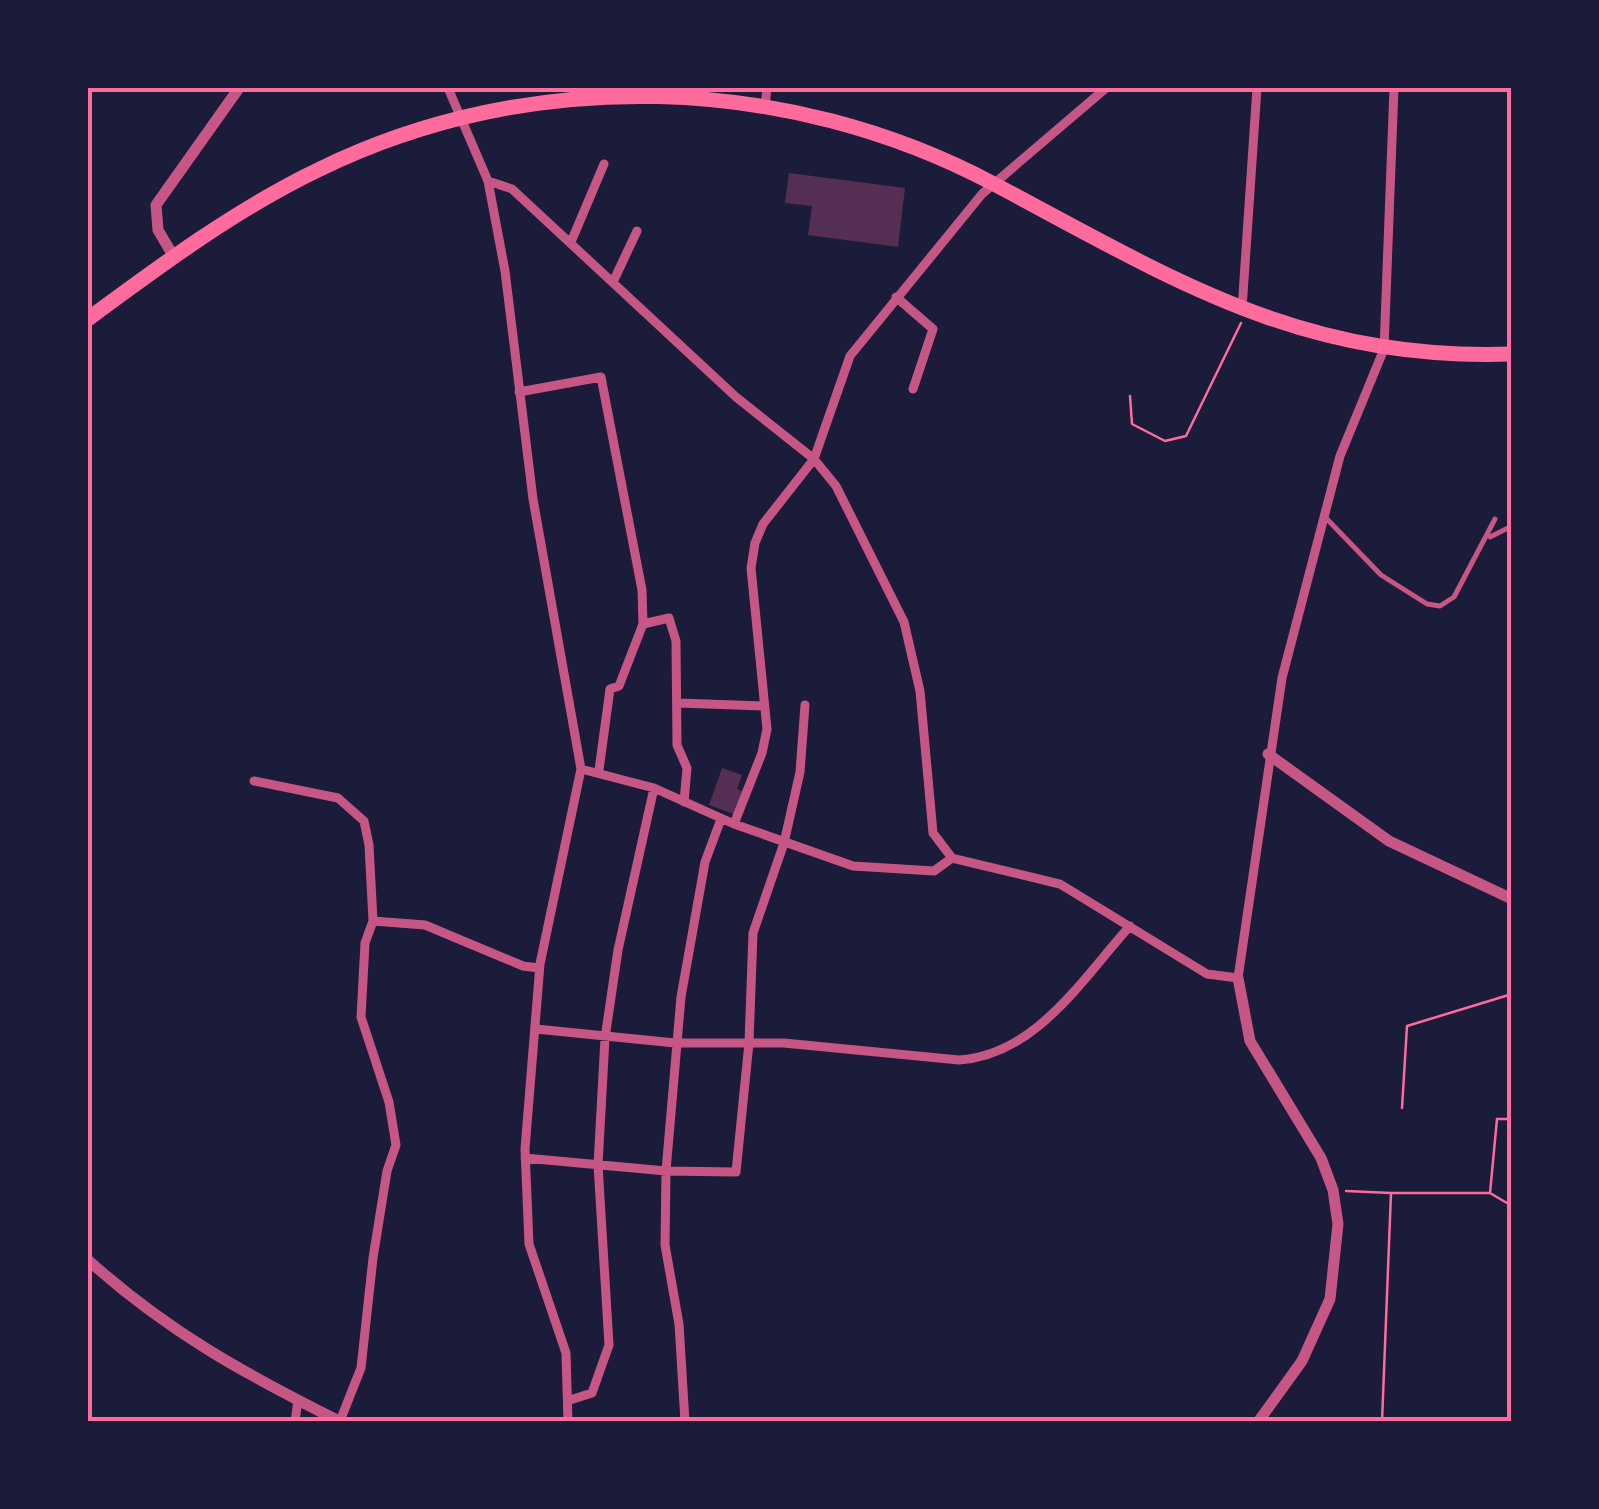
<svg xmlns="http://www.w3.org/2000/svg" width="1599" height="1509" viewBox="0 0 1599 1509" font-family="'Asap Condensed',sans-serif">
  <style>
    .building { fill: #542f53 }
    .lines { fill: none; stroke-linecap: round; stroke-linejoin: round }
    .path { stroke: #ff6b9d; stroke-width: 2.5 }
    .service { stroke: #c65784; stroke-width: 5 }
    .minor { stroke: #c65784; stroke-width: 9 }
    .tertiary { stroke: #c65784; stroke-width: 11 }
    .trunk { stroke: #ff6b9d; stroke-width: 15 }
    .neatline { fill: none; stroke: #ff6b9d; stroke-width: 4 }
  </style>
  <rect width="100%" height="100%" fill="#1b1b3a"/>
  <path class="building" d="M789,173l116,15 -7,59 -90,-12 4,-29 -27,-3z
    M722,768l20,7 -5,14 5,2 -8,23 -25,-9z"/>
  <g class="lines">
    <path class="path" d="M1130,396l2,28 33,17 21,-5 55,-113
      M1402,1108l5,-82 105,-32
      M1512,1119h-15l-7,74 22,13
      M1346,1191l45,2 -9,229
      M1392,1193h97"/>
    <path class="service" d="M1324,516l57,59 46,29 13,2 14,-9 41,-78
      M1490,537l22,-11"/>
    <path class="minor" d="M448,88l40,93 17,90 28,228 48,270 -41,195 -15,185 4,95 37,109 2,69
      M765,106l2,-18
      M488,181l24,8 224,208 78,62 22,27 68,136 16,69 13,142 19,25 108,26 147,90 31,4 44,-300 58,-222 44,-107 10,-261
      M571,242l33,-78
      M613,282l24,-51
      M896,297l37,32 -20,60
      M1242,309l15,-221
      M519,392l82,-15 41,213 1,34
      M679,703l84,3
      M581,769l73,19 80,36 119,42 81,5 18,-13
      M599,770l11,-81 9,-3 24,-62 26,-6 7,23 1,104 10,23 -3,34
      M254,781l84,17 26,23 5,24 4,76 -8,22 -4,74 28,85 7,43 -9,26 -14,87 -12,110 -21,53
      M734,824l28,-71 5,-24 -16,-161 4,-25 8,-19 51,-65 36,-103 132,-162 124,-106
      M373,921l52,4 98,41 16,2
      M536,1029l139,14h109l175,17c77,-5 123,-81 171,-134
      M525,1158l141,13 70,1 13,-129 4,-110 31,-90 16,-71 5,-67
      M570,1400l22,-7 17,-48 -11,-180 7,-127 13,-88 36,-162
      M295,1422l3,-22
      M685,1422l-6,-98 -14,-79 1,-74 15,-174 24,-135 16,-43"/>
    <path class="tertiary" d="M174,257l-16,-27 -2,-25 83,-117
      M1268,754l121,87 123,58
      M1238,978l12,63 71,117 12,32 5,34 -8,75 -28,62 -44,61
      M88,1260c80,72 157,114 253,162"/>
    <path class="trunk" d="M88,319c73,-54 150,-111 232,-150 211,-103 467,-95 674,15 179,95 306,177 518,170"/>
  </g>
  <rect width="1599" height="1509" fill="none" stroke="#1b1b3a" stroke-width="180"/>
  <rect x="90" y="90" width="1419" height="1329" class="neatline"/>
</svg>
